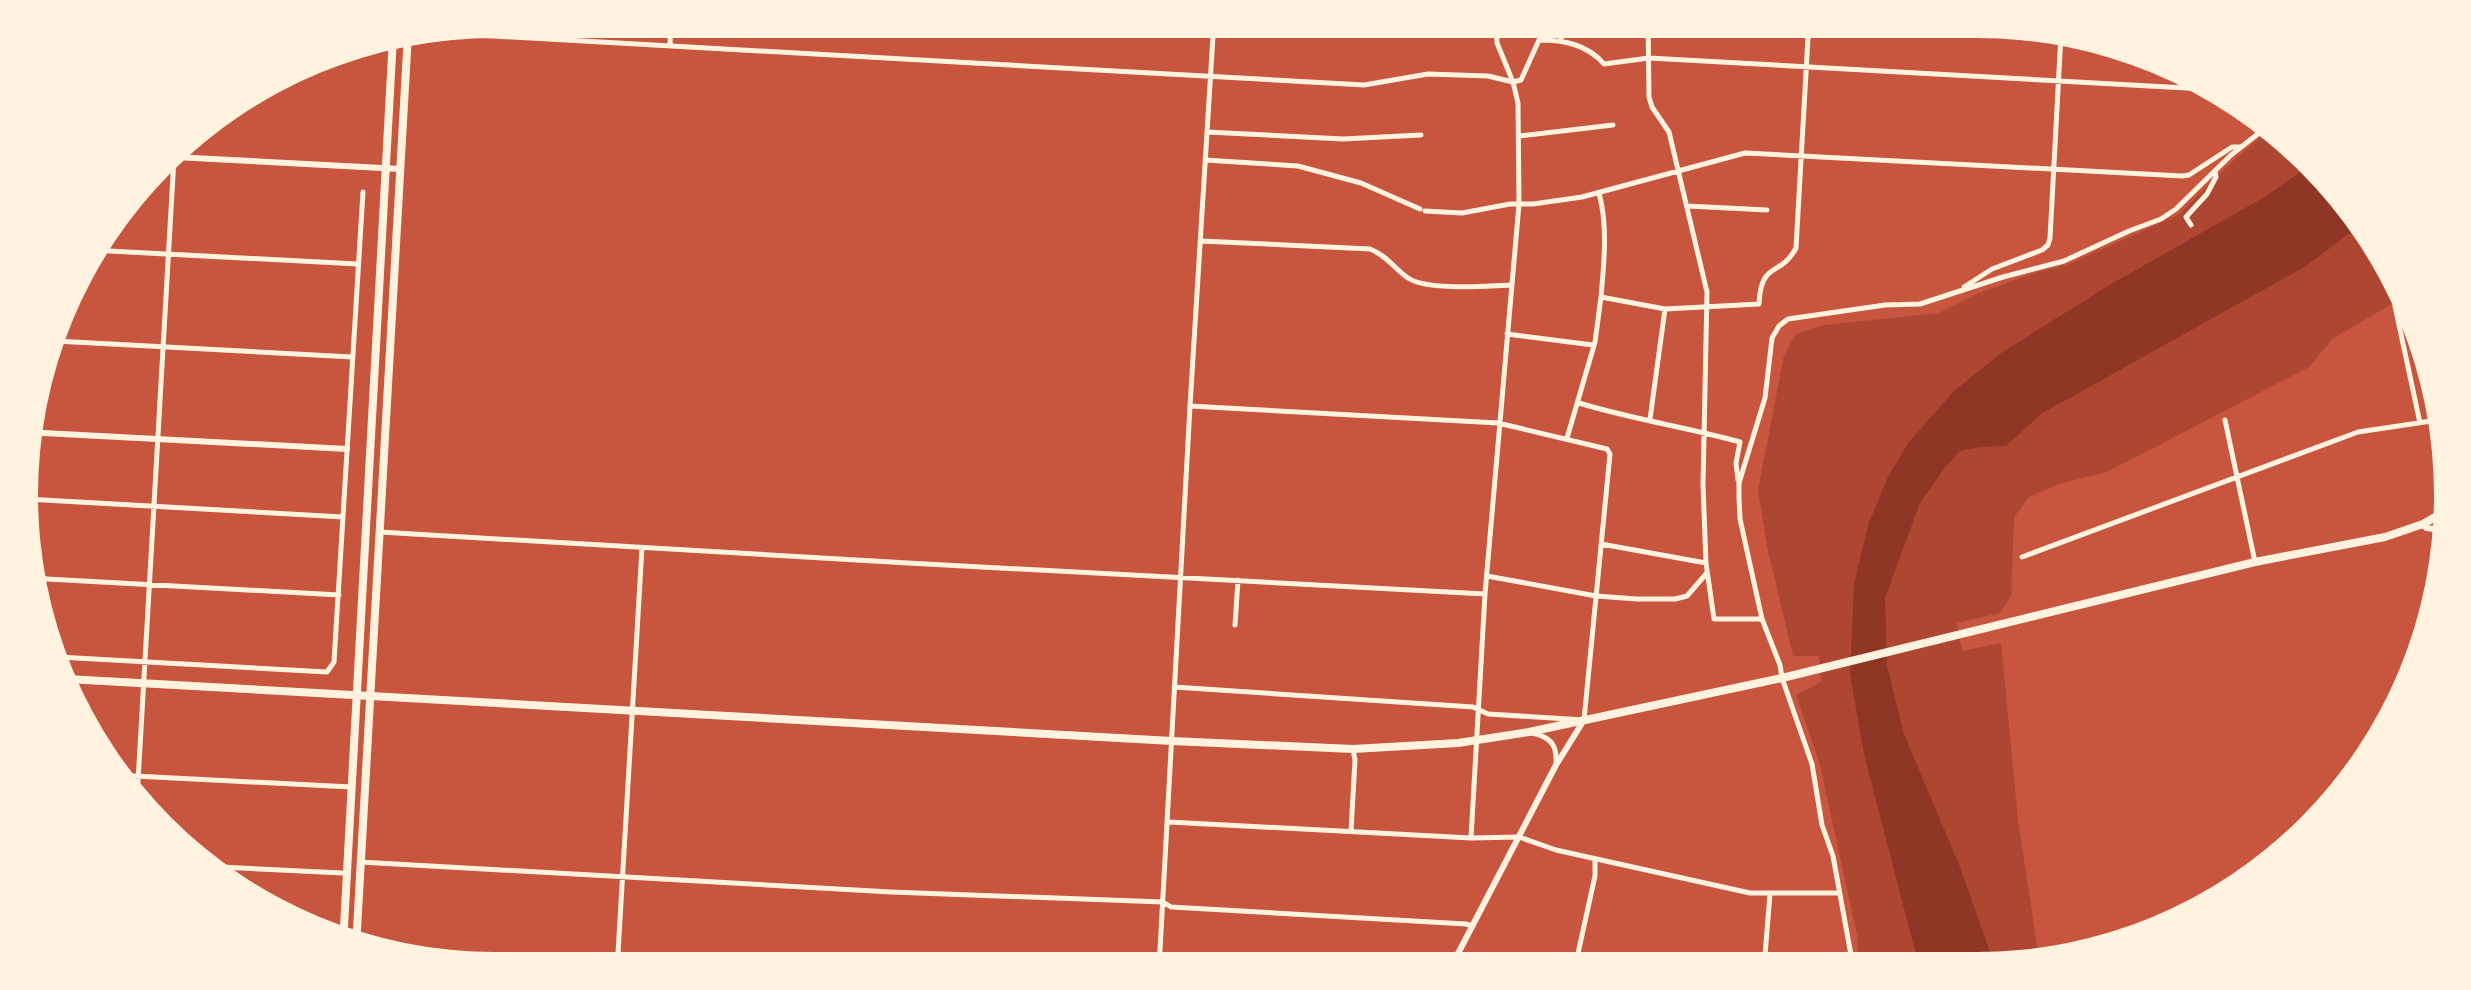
<svg xmlns="http://www.w3.org/2000/svg" width="2471" height="990" viewBox="0 0 2471 990" font-family="Arial,sans-serif">
  <style>
    .green { fill: #ae4732 }
    .water { fill: #8f3625 }
    .lines { fill: none; stroke-linecap: round; stroke-linejoin: round }
    .minor { stroke: #fff3e0; stroke-width: 5 }
    .tertiary { stroke: #fff3e0; stroke-width: 6 }
    .secondary { stroke: #fff3e0; stroke-width: 8 }
  </style>
  <rect width="100%" height="100%" fill="#c8553d"/>
  <path class="green" d="M2275,129l14,9 113,146 3,12 -73,43 -23,28 -202,105 -45,11 -33,14 -15,20 -3,79 -11,17 -43,10 5,28 39,-8 17,177 22,145 -181,1 -2,-31 -38,-174 -23,-66 25,-13 -2,-26h-26l-25,-105 -10,-61 26,-135 12,-21 28,-9 115,-12 40,-20 58,-21 32,-8 109,-49 57,-56 21,-18z"/>
  <path class="water" d="M2310,165l48,62 -52,39 -265,148 -35,32 -26,1 -20,4 -14,15 -26,37 -35,95 2,67 17,69 56,133 35,99h-70l-2,-8 -6,-2 -3,-9 -50,-193 -14,-80 4,-89 14,-60 20,-48 20,-34 46,-52 47,-38 110,-69 152,-86z"/>
  <g class="lines">
    <path class="minor" d="M1273,20l88,5h61
      M1648,20l1,77 3,10 17,25 38,160 -4,193 3,78 8,56h48
      M423,32l941,53 64,-11 60,2 25,6 8,-2 18,-40c24,0 48,4 65,24l45,-6 555,31
      M1561,40l3,-20
      M670,45l1,-25
      M1207,132l136,7 78,-4
      M1519,136l94,-11
      M1205,160l93,6 63,17 59,26
      M1599,193c9,33 5,70 2,104l64,12 94,-5c2,-44 21,-26 37,-56l13,-228
      M1687,206l80,4
      M1425,211l37,2 48,-9h23l49,-7 163,-44 437,23 7,-1 43,-28h8
      M2191,225l-5,-8 21,-23 9,-17 -1,-5
      M1201,241l169,8c16,6 25,20 38,29 20,13 79,8 104,7
      M90,250l267,14
      M1964,287l28,-18 50,-19 6,-5 2,-7 11,-204
      M2395,306l25,117
      M1507,334l86,11
      M55,341l297,16
      M1579,403c52,16 107,24 161,39l-4,21 2,17
      M1650,419l15,-110
      M2225,420l30,142
      M1567,438l28,-96 6,-45
      M26,499l317,18
      M380,532l528,31 577,31
      M1601,544l105,19
      M2022,557l336,-125 80,-12
      M1487,576l109,20 41,3h38l12,-3 19,-22
      M29,578l310,17
      M1235,625l3,-45
      M58,657l269,15 7,-10 29,-470
      M1174,687l299,20 15,7 96,6 26,-266 -3,-5 -109,-26 -308,-17
      M1532,733c18,4 25,11 24,29
      M115,775l236,12
      M137,799l37,-641
      M1169,822l302,16 48,-1 37,13 194,43h88
      M1351,831l4,-71 -2,-11
      M1471,838l14,-244 34,-390 -1,-101 -5,-21 -16,-39 -1,-23
      M360,862l531,30 272,10 8,5 295,17 7,2
      M201,866l141,7
      M308,926l36,2
      M1853,966l-20,-110 -11,-31 -10,-61 -30,-86 -2,-13 -18,-46 -22,-100 -1,-21v-15l26,-85 7,-60 7,-12 9,-7 97,-14 35,-1 83,-27 61,-16 65,-30 32,-12 15,-10 55,-54 37,-29
      M1575,967l20,-91v-17
      M1764,967l6,-73
      M1159,968l31,-562 24,-386
      M617,970l25,-422"/>
    <path class="tertiary" d="M175,147l-1,10 227,12
      M24,432l323,17
      M2423,524l3,4 15,2
      M1451,967l105,-202 28,-45"/>
    <path class="secondary" d="M67,679l1105,62 181,8 105,-6 71,-11 253,-54 473,-116 130,-25 38,-13 21,-12
      M343,945l50,-908
      M356,947l52,-913"/>
  </g>
  <path d="M0 0H2471V990H0ZM495 38H1977A457 457 0 0 1 2434 495V495A457 457 0 0 1 1977 952H495A457 457 0 0 1 38 495V495A457 457 0 0 1 495 38Z" fill="#fff3e0" fill-rule="evenodd"/>
</svg>
